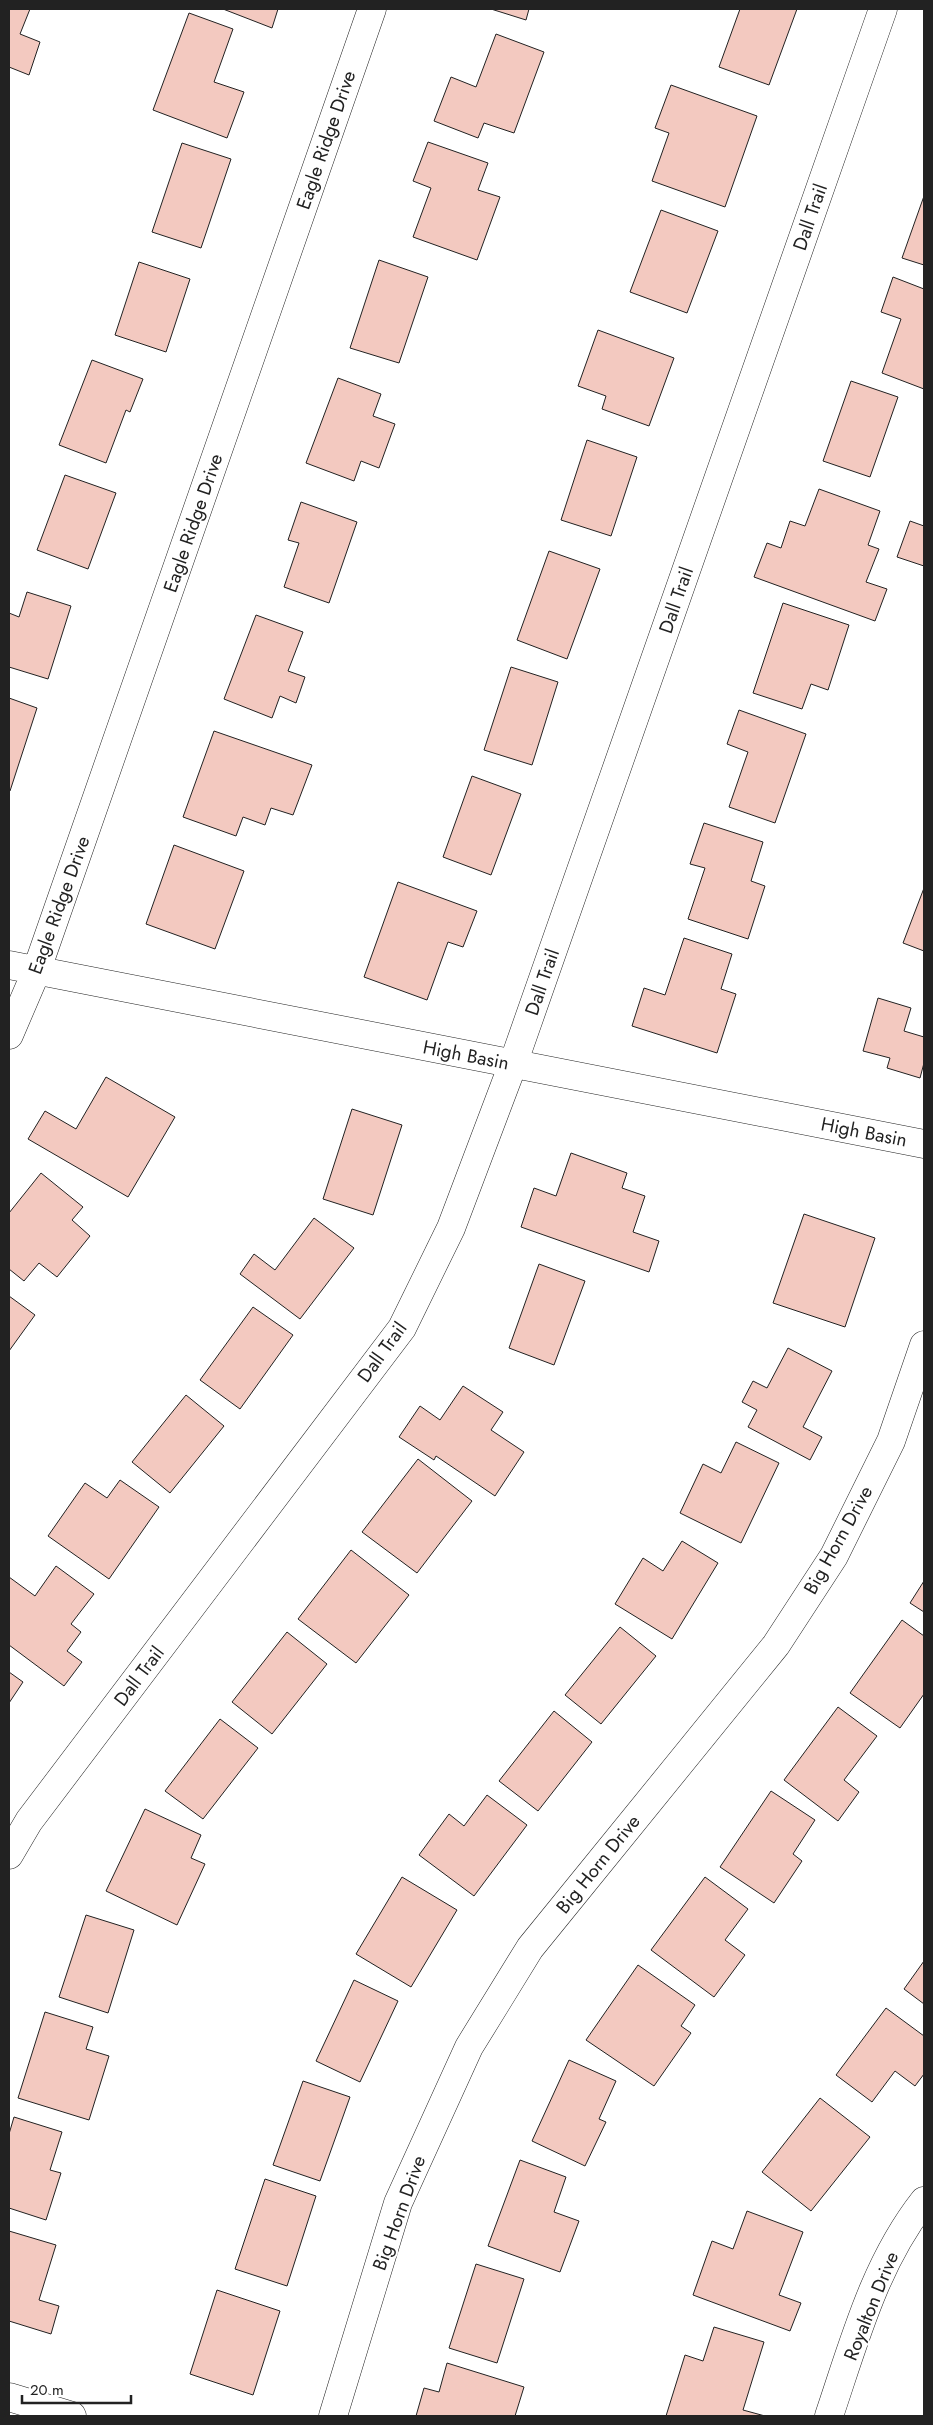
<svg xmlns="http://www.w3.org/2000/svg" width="933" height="2425" viewBox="0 0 933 2425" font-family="Jost,sans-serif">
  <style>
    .building { fill: #f3c9c0; stroke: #222 }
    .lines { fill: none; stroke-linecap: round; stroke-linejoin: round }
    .minor-casing { stroke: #222; stroke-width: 29 }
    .minor { stroke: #fff; stroke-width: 28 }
    .labels { text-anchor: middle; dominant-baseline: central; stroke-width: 4; stroke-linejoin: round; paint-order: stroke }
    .street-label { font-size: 19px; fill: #222; stroke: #fff }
  </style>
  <rect width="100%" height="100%" fill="#fff"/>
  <path class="building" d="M9,9h21l-10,25 20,8 -11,33 -20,-8z
    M223,9h55l-6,19z
    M491,9h38l-3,11z
    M740,9h57l-28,76 -50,-18z
    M189,13l44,16 -19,53 30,10 -17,46 -74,-28z
    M496,34l48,18 -30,81 -30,-10 -6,15 -44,-17 17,-44 25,10z
    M671,85l86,31 -32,91 -73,-26 17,-48 -14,-5z
    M428,142l60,21 -10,27 22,7 -23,63 -64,-23 18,-49 -18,-7z
    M182,143l49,16 -30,89 -49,-16z
    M924,196v69l-22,-7z
    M661,210l57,21 -31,82 -57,-21z
    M379,260l49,17 -29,86 -49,-15z
    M139,262l51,17 -24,73 -51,-17z
    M893,277l31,12v100l-42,-16 19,-54 -20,-7z
    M598,330l76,28 -25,68 -47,-17 4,-13 -28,-10z
    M92,360l51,19 -13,33 -4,-2 -20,53 -47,-18z
    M338,378l43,16 -8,22 22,8 -16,44 -18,-7 -7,20 -48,-18z
    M851,381l47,16 -28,80 -47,-16z
    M587,440l50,17 -26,79 -50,-16z
    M65,475l51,18 -28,76 -51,-19z
    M819,489l61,22 -12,34 11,4 -13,33 21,7 -12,32 -121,-44 13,-34 14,5 9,-27 15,5z
    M301,502l56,20 -28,81 -45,-16 15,-44 -11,-3z
    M910,521l14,5v40l-27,-9z
    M549,551l51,18 -33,90 -50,-19z
    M27,592l44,14 -23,73 -39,-12v-54l10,4z
    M783,603l66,22 -21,65 -17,-6 -9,25 -49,-16z
    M256,615l47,17 -15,39 17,6 -9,26 -16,-7 -8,22 -48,-19z
    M511,667l47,15 -26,83 -48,-15z
    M9,698l28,10 -27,83h-1z
    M739,710l67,24 -31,89 -46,-16 19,-55 -21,-8z
    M214,731l98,34 -19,50 -22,-7 -6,17 -22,-8 -7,19 -53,-19z
    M472,776l49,18 -30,81 -48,-18z
    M704,823l59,19 -12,39 14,5 -17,53 -60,-20 17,-51 -15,-4z
    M174,845l70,26 -29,78 -69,-25z
    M398,882l79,29 -14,36 -15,-5 -21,58 -63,-23z
    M924,888v63l-21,-8z
    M684,938l48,16 -11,35 15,5 -19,59 -85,-27 12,-38 21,7z
    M878,998l33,10 -7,23 20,6v26l-4,15 -33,-10 3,-10 -27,-7z
    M106,1077l69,40 -47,80 -100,-58 17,-28 31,18z
    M352,1109l50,16 -29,90 -50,-16z
    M571,1153l56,20 -5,15 23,8 -12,36 26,9 -10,31 -128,-45 13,-39 22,8z
    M41,1173l42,34 -11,13 18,16 -33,41 -18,-14 -15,18 -15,-12v-56z
    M804,1214l71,24 -30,89 -72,-24z
    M314,1218l40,30 -54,71 -60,-45 14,-20 21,16z
    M539,1264l46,17 -31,84 -45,-17z
    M9,1296l26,19 -26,36z
    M253,1307l40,28 -53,74 -40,-29z
    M788,1348l44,23 -29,56 19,10 -12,23 -62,-33 9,-17 -15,-8 11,-21 14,7z
    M463,1386l40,26 -12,18 33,22 -29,44 -59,-40 -2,4 -35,-23 21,-31 20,14z
    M186,1395l38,31 -54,67 -38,-31z
    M736,1442l43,21 -38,80 -61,-30 23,-49 18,9z
    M418,1459l54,42 -55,72 -55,-41z
    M120,1480l39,27 -50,72 -61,-43 37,-53 22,15z
    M682,1541l36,22 -46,76 -57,-35 28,-46 20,13z
    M351,1550l58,45 -53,68 -58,-44z
    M56,1566l38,28 -23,30 10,8 -14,19 15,11 -18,24 -55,-41v-68l26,19z
    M924,1581v31l-14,-9z
    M902,1620l22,16v58l-24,34 -50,-35z
    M620,1627l36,29 -55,68 -36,-29z
    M287,1632l40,32 -55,70 -40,-32z
    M9,1672l14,10 -14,21z
    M838,1707l39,29 -33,44 15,12 -21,29 -54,-41z
    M554,1711l38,31 -54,69 -39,-30z
    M220,1719l38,29 -55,71 -38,-28z
    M771,1791l44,29 -22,34 9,7 -28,42 -54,-36z
    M487,1795l40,30 -53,71 -55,-41 30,-41 15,12z
    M145,1809l56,26 -10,23 14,6 -28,61 -71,-34z
    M402,1877l55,33 -46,77 -55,-33z
    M705,1877l43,32 -23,31 20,15 -31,42 -63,-47z
    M86,1915l48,15 -26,83 -49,-16z
    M924,1961v43l-20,-15z
    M638,1965l57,40 -14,21 10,7 -37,53 -68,-46z
    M354,1980l44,21 -38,81 -44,-21z
    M886,2008l38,28v38l-9,12 -20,-15 -23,31 -36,-27z
    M45,2012l48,15 -7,22 23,7 -20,64 -71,-22z
    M569,2060l47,21 -17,38 7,3 -21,44 -53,-25z
    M303,2081l47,16 -30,84 -47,-16z
    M820,2098l50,39 -59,74 -49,-39z
    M14,2117l48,15 -12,38 11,3 -15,47 -37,-12v-74z
    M520,2160l46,17 -12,35 25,9 -19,51 -72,-26z
    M265,2179l51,17 -29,90 -52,-17z
    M747,2211l56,21 -24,63 22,8 -11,28 -97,-36 19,-54 21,8z
    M9,2231l47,14 -17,55 20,6 -8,28 -42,-13z
    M476,2264l48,15 -27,84 -48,-15z
    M217,2290l63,21 -27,84 -63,-21z
    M714,2327l50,15 -21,68 22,6h-99l19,-61 18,6z
    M447,2363l77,24 -9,29h-99l8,-28 15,4z"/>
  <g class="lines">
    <g class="minor-casing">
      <path id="minor" d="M9,965l915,179
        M9,1035l27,-63 336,-963
        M9,1855l20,-34 373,-493 49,-100 62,-164 370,-1055
        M9,2397l63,19
        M333,2416l65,-213 71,-156 61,-99 246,-303 58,-89 57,-115 33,-96
        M829,2416c25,-74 46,-153 95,-215"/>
    </g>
    <use href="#minor" class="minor"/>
  </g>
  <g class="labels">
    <g class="street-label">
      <text transform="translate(326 140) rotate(-71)">Eagle Ridge Drive</text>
      <text transform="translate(810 217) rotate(-71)">Dall Trail</text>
      <text transform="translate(193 523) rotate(-71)">Eagle Ridge Drive</text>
      <text transform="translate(676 600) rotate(-71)">Dall Trail</text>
      <text transform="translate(59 905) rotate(-70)">Eagle Ridge Drive</text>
      <text transform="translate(542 982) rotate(-71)">Dall Trail</text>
      <text transform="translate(466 1055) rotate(11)">High Basin</text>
      <text transform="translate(864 1132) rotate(11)">High Basin</text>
      <text transform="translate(382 1352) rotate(-54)">Dall Trail</text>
      <text transform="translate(838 1540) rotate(-61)">Big Horn Drive</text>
      <text transform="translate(139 1676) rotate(-53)">Dall Trail</text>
      <text transform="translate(598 1864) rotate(-51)">Big Horn Drive</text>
      <text transform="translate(399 2213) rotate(-70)">Big Horn Drive</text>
      <text transform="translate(871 2306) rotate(-68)">Royalton Drive</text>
    </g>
  </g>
  <rect width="933" height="2425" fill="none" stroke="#222222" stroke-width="20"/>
  <path d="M22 2395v8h109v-8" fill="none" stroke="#222222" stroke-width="2.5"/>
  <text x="30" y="2395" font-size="15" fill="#222222" stroke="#ffffff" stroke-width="4" paint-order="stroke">20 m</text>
</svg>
